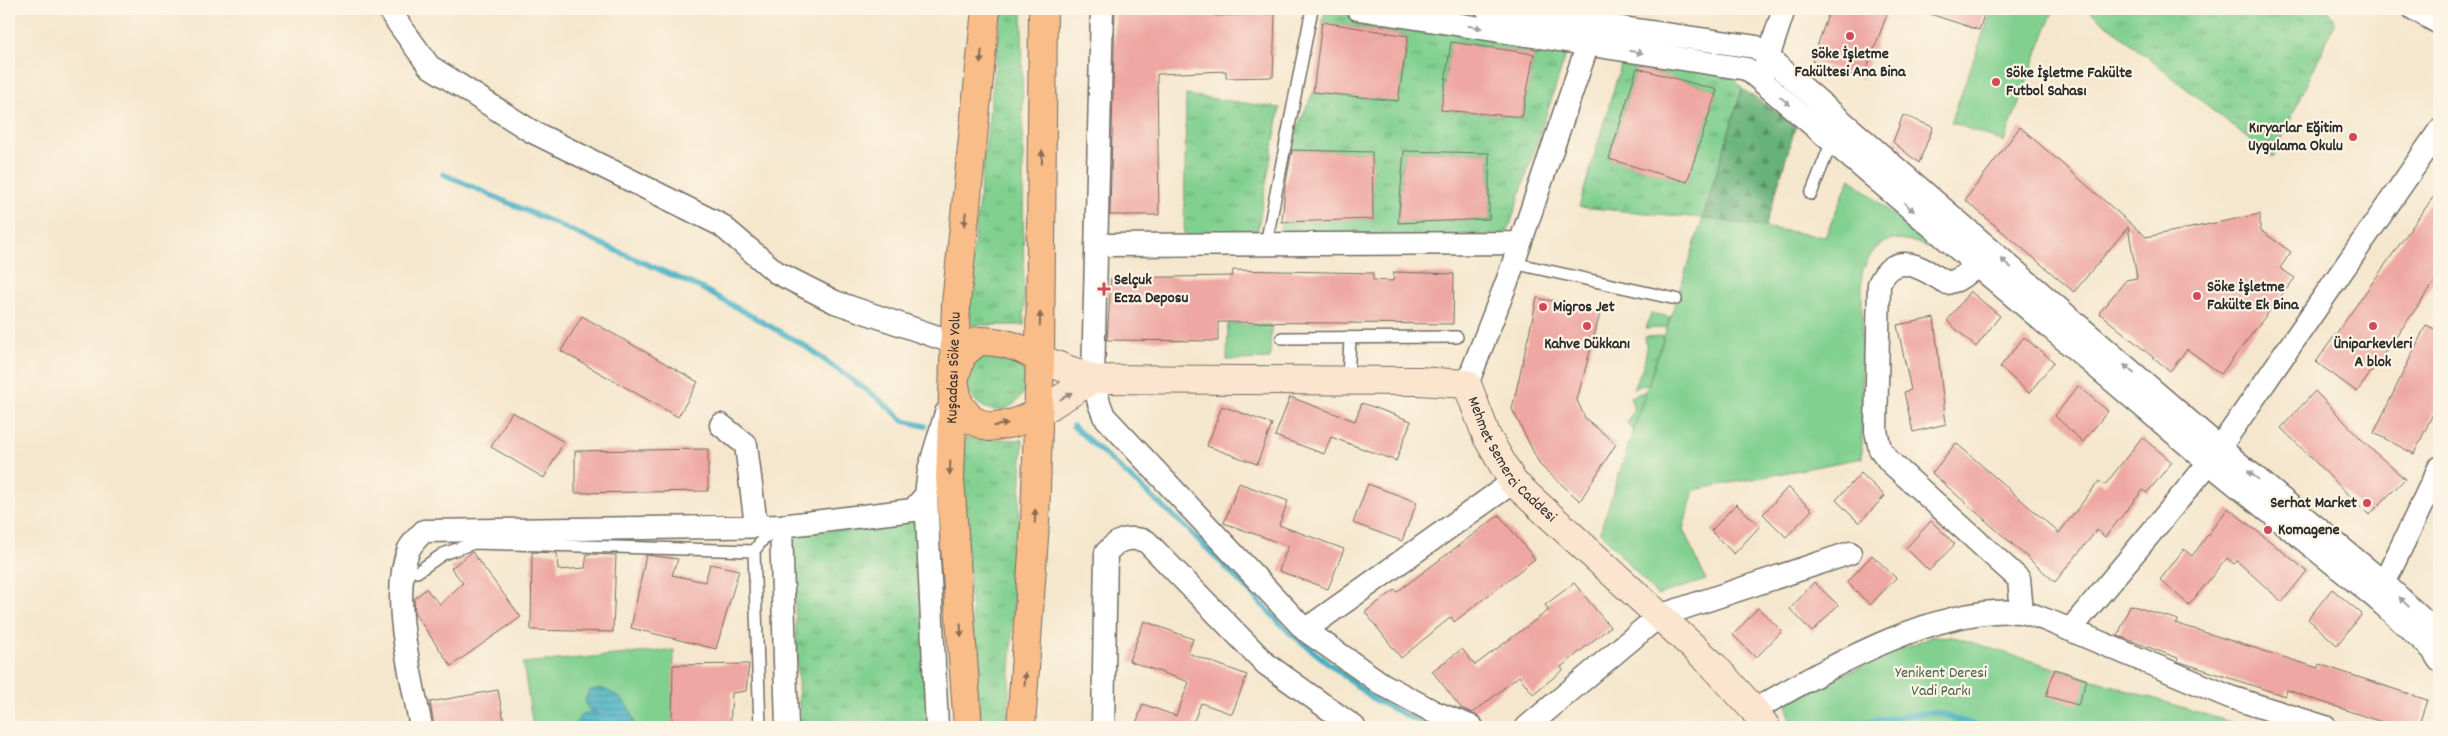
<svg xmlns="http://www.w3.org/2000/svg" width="2448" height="736" viewBox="0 0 2448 736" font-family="Dekko,sans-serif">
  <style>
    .grass { fill: url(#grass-tufts); stroke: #567e5e; fill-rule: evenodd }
    .forest { fill: url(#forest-firs); stroke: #4a6e52 }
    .green { fill: #81d090; stroke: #567e5e }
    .water { fill: url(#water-rules); stroke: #386e78 }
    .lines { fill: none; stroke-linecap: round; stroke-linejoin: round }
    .stream { stroke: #45b0c4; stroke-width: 5.5 }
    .building { fill: #eea7a2 }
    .lane-casing { stroke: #726d64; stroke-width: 14 }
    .street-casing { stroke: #726d64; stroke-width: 25 }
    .secondary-casing { stroke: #726d64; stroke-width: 30 }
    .highway-casing { stroke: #726d64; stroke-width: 30 }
    .lane { stroke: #fff; stroke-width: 11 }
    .street { stroke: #fff; stroke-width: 22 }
    .secondary { stroke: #fce5cf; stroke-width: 28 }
    .highway { stroke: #f8bd88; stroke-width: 28 }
    .oneway { fill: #a0a0a0 }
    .oneway2 { fill: #876d55 }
    .oneway3 { fill: #94887d }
    .poi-dot { fill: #d1495b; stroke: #fcf5e5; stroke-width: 2 }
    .labels { text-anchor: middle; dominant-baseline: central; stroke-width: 4.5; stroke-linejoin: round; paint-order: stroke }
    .poi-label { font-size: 16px; font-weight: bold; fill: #2b2b2b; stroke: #fcf5e5; text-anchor: start }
    .street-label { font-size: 16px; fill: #2b2b2b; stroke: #fcf5e5 }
    .park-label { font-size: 16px; fill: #455d49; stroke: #fcf5e5 }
  </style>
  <defs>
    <pattern id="grass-tufts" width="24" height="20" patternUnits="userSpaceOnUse" patternTransform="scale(1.25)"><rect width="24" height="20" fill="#81d090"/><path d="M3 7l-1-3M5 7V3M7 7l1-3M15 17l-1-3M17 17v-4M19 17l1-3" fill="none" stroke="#6aa976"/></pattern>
    <pattern id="forest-firs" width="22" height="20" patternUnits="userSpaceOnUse" patternTransform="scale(1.25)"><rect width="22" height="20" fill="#68b27a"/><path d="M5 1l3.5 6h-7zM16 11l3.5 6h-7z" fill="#569164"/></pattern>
    <pattern id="water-rules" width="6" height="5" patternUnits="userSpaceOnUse" patternTransform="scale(1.25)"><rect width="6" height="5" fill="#45b0c4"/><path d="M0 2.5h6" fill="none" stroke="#3a8f9f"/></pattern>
  </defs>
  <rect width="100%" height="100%" fill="#fcf5e5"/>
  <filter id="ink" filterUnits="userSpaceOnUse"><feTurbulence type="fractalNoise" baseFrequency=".02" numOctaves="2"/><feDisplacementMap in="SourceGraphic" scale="10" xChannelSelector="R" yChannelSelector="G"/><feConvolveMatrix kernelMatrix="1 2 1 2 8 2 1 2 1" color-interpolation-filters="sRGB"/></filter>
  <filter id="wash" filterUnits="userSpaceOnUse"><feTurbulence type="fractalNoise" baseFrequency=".0096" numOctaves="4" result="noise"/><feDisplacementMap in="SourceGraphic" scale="20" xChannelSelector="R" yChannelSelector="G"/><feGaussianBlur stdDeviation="1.12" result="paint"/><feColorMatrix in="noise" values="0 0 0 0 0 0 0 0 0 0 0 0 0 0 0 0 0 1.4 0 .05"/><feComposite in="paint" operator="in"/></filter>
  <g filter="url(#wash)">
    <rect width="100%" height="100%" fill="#f5e7cd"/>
    <path class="grass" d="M1002,9h20l2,316h-60z
      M2087,9h240l8,13 -62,136z
      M1326,10l243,36 -65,197 -228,1 6,-22 91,-3 -1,-67 -84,-2 25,-58 85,8 10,-64 -86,-14zM1451,42l83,12 -12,63 -81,-7zM1404,151l85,2v66l-91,4z
      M1624,55l107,19 11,15 -39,129 -124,-11zM1637,68l80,22 -30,91 -78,-22z
      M1186,95l94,13 -25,136 -71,1z
      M1651,313l19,4 -3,10 -21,2z
      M1664,336l-16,48 -15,4c9,-17 16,-32 12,-51z
      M989,352c6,2 16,1 22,4 14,7 19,28 10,40 -30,42 -85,-20 -32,-44z
      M1646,391l-13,39 -6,-7 7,-15 -4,-11z
      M965,438l58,2 -16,287h-27l-18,-247z
      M922,521l9,206h-131l-8,-192z"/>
    <path class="forest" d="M1742,89l54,36 -31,103 -62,-10z"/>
    <path class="green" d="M1992,9l61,2 -49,131 -53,-20z
      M1850,178l83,71c-36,-15 -55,-16 -71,23v186l-168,32 -11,39 23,51 -49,15 -57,-63 103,-314 122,19z
      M1228,324l43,1 -1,34 -43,1z
      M1932,636l22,1 292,90h-451l-5,-5 -4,-23z
      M674,650l-2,77h-139l-10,-64z"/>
    <path class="water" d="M599,688c20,5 34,18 36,39h-62l9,-13 9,-2 7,2 -10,-5 -3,-9 4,-9z"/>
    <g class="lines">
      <path class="stream" d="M443,174l258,114 101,56 77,55 25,22 21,5
        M1073,426l117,105 99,101 86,68 55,27
        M1815,726l12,1 107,-15 48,15"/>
    </g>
    <g id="blocks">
      <path class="building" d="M1115,9h100v7l60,-2 -2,63 -47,1v-7l-69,3 2,141h-49z
        M1830,9h59l-26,70 -51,-18z
        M1925,9h61l-7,21 -55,-18z
        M1322,22l86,14 -10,65 -85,-9z
        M1451,42l83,12 -12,63 -81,-7z
        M1637,68l80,22 -30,92 -78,-23z
        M1903,115l30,12 -14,36 -26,-21z
        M2020,127l126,110 114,-23v16l31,22 -11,16 15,10 -74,96 -34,-25 -17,22 -71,-58 27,-33 11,-2 -9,-51 -54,65 -109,-92z
        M1292,150l80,2 1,67 -91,3 3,-34z
        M1404,151l85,2v66l-91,4z
        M2439,189v87l-82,116 -41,-30z
        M1233,270l140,3v7l20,1 1,-9 60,2 -1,50 -235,-2v19l-111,-1 4,-62 121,-2z
        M1970,291l30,25 -24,31 -29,-26z
        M1537,298l64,12 -24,90 8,18 31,26 -36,57 -40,-36 -28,-56z
        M582,316l116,66 -20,35 -117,-66z
        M1934,318l12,106 -33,8 -9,-40 7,-2 -14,-65z
        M2426,325l13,6v70l-25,53 -40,-21z
        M2024,337l30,25 -25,31 -29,-26z
        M2078,386l30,25 -25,31 -28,-26z
        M2315,391l53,55 37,33 -36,36 -88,-87z
        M1290,397l65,24 7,-18 49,18 -15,40 -65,-24 -7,17 -49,-18z
        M1222,406l50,18 -15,40 -50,-18z
        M512,412l52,30 -20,36 -53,-31z
        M2142,437l30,25 -25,31 -4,-3 -38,47 -8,-7 -42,52 -123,-109 24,-30 103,90 40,-52 6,4z
        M708,449v42l-133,2v-42z
        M1861,473l24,23 -26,27 -23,-23z
        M1239,483l49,18 -9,24 65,24 -16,40 -49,-18 9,-25 -64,-23z
        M1368,484l49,18 -15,39 -49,-18z
        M1788,487l24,23 -26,27 -23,-23z
        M1736,504l24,22 -26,28 -23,-23z
        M2228,508l79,63 -25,31 -45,-41 -3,3 -7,-6 -38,47 -29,-25 24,-31 8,7z
        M1499,515l36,44 -81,63 -3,-5 -50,41 -36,-46 30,-22 2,2z
        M1931,521l24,23 -26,27 -23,-23z
        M472,552l49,65 -70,49 -36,-52 -1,-15 12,-10 14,15 23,-21 -12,-15z
        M532,552l25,1 1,17 27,-2 2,-14 29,1 -3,77 -82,-2z
        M646,555l32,4 -6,16 33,7 5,-18 29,6 -23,79 -85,-21z
        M1872,555l24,23 -26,27 -23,-23z
        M1814,582l24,23 -26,27 -22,-23z
        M1574,583l36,44 -49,40 2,3 -30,24 -14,-18 -46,37 -12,-5 -29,-37 30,-22 13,16 74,-55 -4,-5z
        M2332,589l30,25 -25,31 -29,-26z
        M2130,605l48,15 -3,3 143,45 1,-4 108,36 -9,27h-22l-109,-37 -2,6 -108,-35 1,-3 -60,-22z
        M1758,608l24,23 -26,27 -23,-23z
        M1144,621l49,18 -5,14 59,22 -15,39 -31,-11 -8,20 7,4h-65l8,-23 33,12 13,-34 -60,-21z
        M749,664l-3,27 -14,2 -2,34h-58l1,-62z
        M2055,669l32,11 -9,25 -32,-9z
        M498,690l7,37h-71l-4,-25z"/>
    </g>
  </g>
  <g filter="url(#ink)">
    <use href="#blocks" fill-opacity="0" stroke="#726d64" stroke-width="1"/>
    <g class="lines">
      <g class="lane-casing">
        <path id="lane" d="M1811,194l21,-53
          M1266,244l46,-235
          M1513,263l163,36
          M1282,338l175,-1
          M1348,381l2,-43
          M754,551l9,-12 13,-10
          M417,572l26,-18 31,-11 280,8 6,176"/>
      </g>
      <g class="street-casing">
        <path id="street" d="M388,9l41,57 102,65 190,94 55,47 59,30 120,41
          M1102,9l-9,370 6,24 5,13 201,214 77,54 52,28 38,15
          M1358,9l389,60 462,394 168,136 55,50 7,11
          M1487,9l269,38 464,401 164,135 53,50
          M2414,9l25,14
          M1764,70l20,-61
          M1096,245l424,-2
          M1979,266l-22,14 -10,3c-24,-14 -51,-35 -68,1l-3,147 4,18 9,12 130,118 3,33
          M1467,384l41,-105 84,-247
          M721,425l25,20 10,81
          M926,495l11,232
          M781,526l6,201
          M2378,596l61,-128
          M1305,630l208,-148
          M2070,630l139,-167 230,-332
          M1754,710c73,-41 181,-105 266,-98 10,1 20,6 29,9l181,76 95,30
          M421,727c-9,-49 -32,-131 -12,-178 3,-6 10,-13 15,-18l357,-5 132,-16 13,-15 3,-25 17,-57
          M1103,727l3,-174c12,-14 22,-17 40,-12l120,123 88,63
          M1527,727l132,-111 191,-63"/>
      </g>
      <g class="secondary-casing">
        <g id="secondary">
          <path id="s1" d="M1040,359l53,20 325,2 49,3 20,53 26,45 200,183 41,45 12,17"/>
          <path d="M1038,413l55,-34"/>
        </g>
      </g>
      <g class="highway-casing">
        <g id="highway">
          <path d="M1038,413l-24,10 -25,4 -17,-7 -13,-15 -5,-25 8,-25 16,-14c24,0 41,5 62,18"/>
          <path id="s2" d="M968,727l-18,-248 6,-175 30,-295"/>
          <path d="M1021,727l14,-204 5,-164 3,-350"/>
        </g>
      </g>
      <use href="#lane" class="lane"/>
      <use href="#street" class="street"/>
      <use href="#secondary" class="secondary"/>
      <use href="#highway" class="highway"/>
    </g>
    <defs><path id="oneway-solid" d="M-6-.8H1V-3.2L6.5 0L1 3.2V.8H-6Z" transform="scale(1.25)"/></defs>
    <g class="oneway">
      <use href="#oneway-solid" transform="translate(1475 27) rotate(9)"/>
      <use href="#oneway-solid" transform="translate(1636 52) rotate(9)"/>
      <use href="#oneway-solid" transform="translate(1785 101) rotate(40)"/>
      <use href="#oneway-solid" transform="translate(1909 207) rotate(41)"/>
      <use href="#oneway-solid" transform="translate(2006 263) rotate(-139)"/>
      <use href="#oneway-solid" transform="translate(2129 369) rotate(-139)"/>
      <use href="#oneway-solid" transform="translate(2253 475) rotate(-141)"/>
      <use href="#oneway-solid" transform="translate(2404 602) rotate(-136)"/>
    </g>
    <g class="oneway2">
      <use href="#oneway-solid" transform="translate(981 57) rotate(96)"/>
      <use href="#oneway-solid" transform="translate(1042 157) rotate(-89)"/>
      <use href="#oneway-solid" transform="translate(965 219) rotate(96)"/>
      <use href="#oneway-solid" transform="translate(1040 319) rotate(-89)"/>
      <use href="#oneway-solid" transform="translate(1001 425) rotate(-10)"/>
      <use href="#oneway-solid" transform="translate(950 468) rotate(93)"/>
      <use href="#oneway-solid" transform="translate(1035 516) rotate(-88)"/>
      <use href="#oneway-solid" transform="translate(961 630) rotate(86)"/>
      <use href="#oneway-solid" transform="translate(1025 679) rotate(-86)"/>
    </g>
    <use class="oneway3" href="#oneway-solid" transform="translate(1066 396) rotate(-32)"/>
  </g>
  <g class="poi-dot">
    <circle cx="1850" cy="36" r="5"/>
    <circle cx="1996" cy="82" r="5"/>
    <circle cx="2353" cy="137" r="5"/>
    <path d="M1101.5 281.5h5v5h5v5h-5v5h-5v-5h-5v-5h5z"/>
    <circle cx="2197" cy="296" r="5"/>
    <circle cx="1543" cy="307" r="5"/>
    <circle cx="1587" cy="326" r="5"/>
    <circle cx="2373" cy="326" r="5"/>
    <circle cx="2367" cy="503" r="5"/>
    <circle cx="2268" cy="530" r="5"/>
  </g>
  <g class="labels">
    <g class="poi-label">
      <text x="1850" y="54" text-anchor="middle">Söke İşletme<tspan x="1850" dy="18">Fakültesi Ana Bina</tspan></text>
      <text x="2006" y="73">Söke İşletme Fakülte<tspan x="2006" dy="18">Futbol Sahası</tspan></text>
      <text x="2343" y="128" text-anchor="end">Kıryarlar Eğitim<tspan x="2343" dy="18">Uygulama Okulu</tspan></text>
      <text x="1114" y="280">Selçuk<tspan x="1114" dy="18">Ecza Deposu</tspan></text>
      <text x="2207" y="287">Söke İşletme<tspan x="2207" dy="18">Fakülte Ek Bina</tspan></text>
      <text x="1553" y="307">Migros Jet</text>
      <text x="1587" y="344" text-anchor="middle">Kahve Dükkanı</text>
      <text x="2373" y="344" text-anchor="middle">Üniparkevleri<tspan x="2373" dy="18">A blok</tspan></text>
      <text x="2357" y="503" text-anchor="end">Serhat Market</text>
      <text x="2278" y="530">Komagene</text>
    </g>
    <g class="street-label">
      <text stroke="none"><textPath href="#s2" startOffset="360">Kuşadası Söke Yolu</textPath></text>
      <text stroke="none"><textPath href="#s1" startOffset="520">Mehmet Semerci Caddesi</textPath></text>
    </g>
    <g class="park-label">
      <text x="1941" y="673">Yenikent Deresi<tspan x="1941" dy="18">Vadi Parkı</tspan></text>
    </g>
  </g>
  <rect width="2448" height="736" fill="none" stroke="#fcf5e5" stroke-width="30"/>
</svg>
